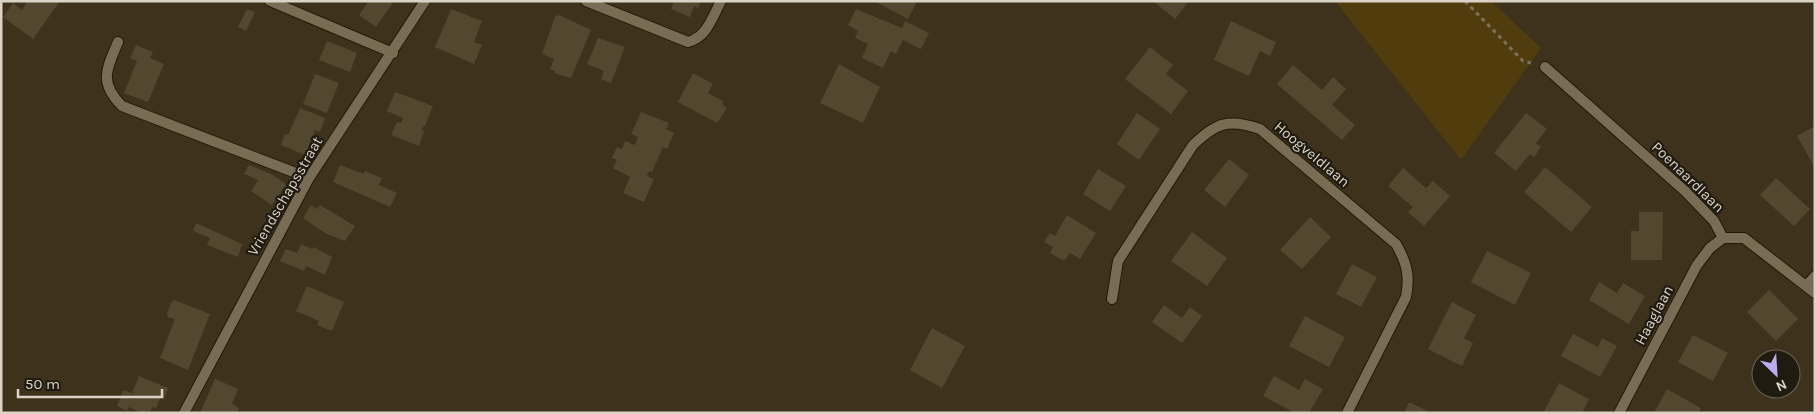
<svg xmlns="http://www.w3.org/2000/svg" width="1816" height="414" viewBox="0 0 1816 414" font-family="Karla,sans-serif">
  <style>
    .green { fill: #513c0e }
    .building { fill: #534730 }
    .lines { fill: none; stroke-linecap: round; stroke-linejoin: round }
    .lane-casing { stroke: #241904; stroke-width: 12 }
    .street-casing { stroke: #241904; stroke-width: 12 }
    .path { stroke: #7b715e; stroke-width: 3; stroke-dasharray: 4 4; stroke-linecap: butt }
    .lane { stroke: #796c54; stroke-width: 10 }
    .street { stroke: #796c54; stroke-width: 10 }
    .labels { text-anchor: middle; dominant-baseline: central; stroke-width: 4.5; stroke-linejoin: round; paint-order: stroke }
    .street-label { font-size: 15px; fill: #dad3c6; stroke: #201b11 }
  </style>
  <rect width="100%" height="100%" fill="#3e321c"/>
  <path class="green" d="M1335,1h156l50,47 -80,112z"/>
  <path class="building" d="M27,1h33l-27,38 -30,-22 10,-14 9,7z
    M369,1h25l-18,26 -17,-12z
    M674,1h27l-3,7 -4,-2 -4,11 -19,-8z
    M878,1h39l-9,18 -30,-16z
    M1153,1h36l-14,18z
    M247,9l8,3 -9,19 -8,-4z
    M451,9l31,12 -8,21 8,3 -8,19 -39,-17z
    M856,9l46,19 3,-7 24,12 -8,16 -18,-9 -7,14 -5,-3 -8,17 -21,-10 6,-14 -13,-6 3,-7 -10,-6z
    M559,15l32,15 -20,48 -17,-5 1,-2 -5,-2 4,-10 -12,-5 13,-37z
    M1231,21l45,21 -6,14 -10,-5 -11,25 -35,-16z
    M598,38l27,9 -14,36 -10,-4 3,-8 -17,-7z
    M327,41l30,12 -7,19 -31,-12z
    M136,45l17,7 -3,6 14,6 -16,38 -24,-9 13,-32 -7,-3z
    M1150,47l23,18 -7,9 22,17 -17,23 -46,-35z
    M839,64l41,23 -17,36 -43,-20z
    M1293,65l29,25 11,-13 13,12 -14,16 23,20 -13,15 -65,-56z
    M693,73l20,11 -5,9 15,8v4l4,3 -10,15 -39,-21z
    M315,74l24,9 -12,30 -24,-9z
    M395,92l38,14 -8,20 -3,2v2l2,1 -5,15 -28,-11 6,-13 4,1 2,-5 -16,-7z
    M300,108l25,10 -5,14 -5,-2 -10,25 -24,-10 4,-11 3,1z
    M641,112l28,11 -3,6 8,4 -7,16 -4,-2 -11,25 -3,-1 -2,5 7,3 -10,23 -21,-9 7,-16 -17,-9 4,-8 -5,-2 5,-11 5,2 3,-8 10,4 3,-8 -7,-3z
    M1137,113l23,16 -21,31 -22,-16z
    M1526,113l21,16 -11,14 5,4 -7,10 -4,-3 -14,17 -22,-18z
    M1815,126v42l-18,-32z
    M1229,159l20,16 -24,32 -21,-17z
    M249,165l24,10 13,9 -14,21 -21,-14 7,-11 -14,-6z
    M340,165l24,9 1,-3 17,7 -3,7 18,8 -7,14 -57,-25z
    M1545,167l47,40 -21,25 -47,-40z
    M1403,168l23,20 7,-7 17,15 -26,30 -16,-14 5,-5 -25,-21z
    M1098,169l28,17 -16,25 -27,-17z
    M1776,178l34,31 -16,17 -34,-31z
    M311,205l6,4 3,-4 35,21 -10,15 -20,-8 -22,-15z
    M1639,212h24l-1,48h-31v-29h8z
    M1067,215l29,18 -16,26 -10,-6 -6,8 -14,-8 3,-6 -9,-5 6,-9 5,3z
    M1310,217l21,20 -29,32 -22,-19z
    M196,223l46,21 -4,13 -31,-12 3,-7 -17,-7z
    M1192,232l35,26 -20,28 -36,-25z
    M301,244l11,5 2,-2 18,10 -7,18 -19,-9 -2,5 -24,-10 6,-12 11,4z
    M1487,251l44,22 -16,32 -44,-23z
    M1352,264l25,13 -16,30 -25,-13z
    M1599,282l18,11 6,-10 22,13 -16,28 -40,-24z
    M307,286l37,16 -12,29 -15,-6 2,-4 -23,-10z
    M1769,290l29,29 -22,22 -29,-29z
    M174,300l36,14 -22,56 -28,-12 15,-39 -7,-2 -1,-4 4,-10z
    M1452,302l24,13 -12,23 9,5 -11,23 -34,-17z
    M1164,305l18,13 8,-11 12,9 -20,27 -30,-21z
    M1305,316l40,21 -16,30 -40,-21z
    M932,328l33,18 -23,42 -32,-18z
    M1573,334l25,13 4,-9 15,8 -17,31 -39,-21z
    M1693,335l35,18 -15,28 -35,-19z
    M139,376l29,12 -4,11 -3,-2 -5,11 -4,-1 -2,6h-8l-13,-6 -2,4 -10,-5 6,-16 9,3z
    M1274,376l25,14 6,-11 18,10 -14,24h-14l-32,-17z
    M215,379l23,10 -6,15 7,4 -2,5h-37z
    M1559,383l30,16 -7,14h-39z
    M1667,389l34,19 -3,5h-44z
    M1409,402l23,11h-28z"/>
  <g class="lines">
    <g class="lane-casing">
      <path id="lane" d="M270,1l123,52
        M118,42c-11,26 -20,40 4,64l187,72"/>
    </g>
    <g class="street-casing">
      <path id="street" d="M586,1l102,41c19,-5 24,-24 33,-41
        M1545,67l140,124 29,30 9,17h21l71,55
        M1806,286l9,-10
        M1112,299l6,-38 75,-116c23,-22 35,-27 67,-16l136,115c11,19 14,32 10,53l-59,116
        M184,413l125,-235 116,-177
        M1619,413l78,-148 13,-17 13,-10"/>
    </g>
    <path class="path" d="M1465,1l58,60 8,2"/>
    <use href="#lane" class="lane"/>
    <use href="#street" class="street"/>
  </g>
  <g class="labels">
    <g class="street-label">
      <text transform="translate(1312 154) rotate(40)">Hoogveldlaan</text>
      <text transform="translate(1688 177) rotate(44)">Poenaardlaan</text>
      <text transform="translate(285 196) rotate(-60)">Vriendschapsstraat</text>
      <text transform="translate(1654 315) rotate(-62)">Haaglaan</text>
    </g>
  </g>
  <rect width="1816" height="414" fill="none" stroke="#dad3c6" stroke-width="5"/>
  <g transform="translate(1776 374) rotate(155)"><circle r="24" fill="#201b11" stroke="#6a6559"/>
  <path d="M0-4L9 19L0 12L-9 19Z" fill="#bea9f5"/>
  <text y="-8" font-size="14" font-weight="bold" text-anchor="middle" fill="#dad3c6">N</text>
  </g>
  <path d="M18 389v8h144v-8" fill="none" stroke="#dad3c6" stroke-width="2.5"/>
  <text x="25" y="389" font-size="15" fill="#dad3c6" stroke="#201b11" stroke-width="4" paint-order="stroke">50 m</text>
</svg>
